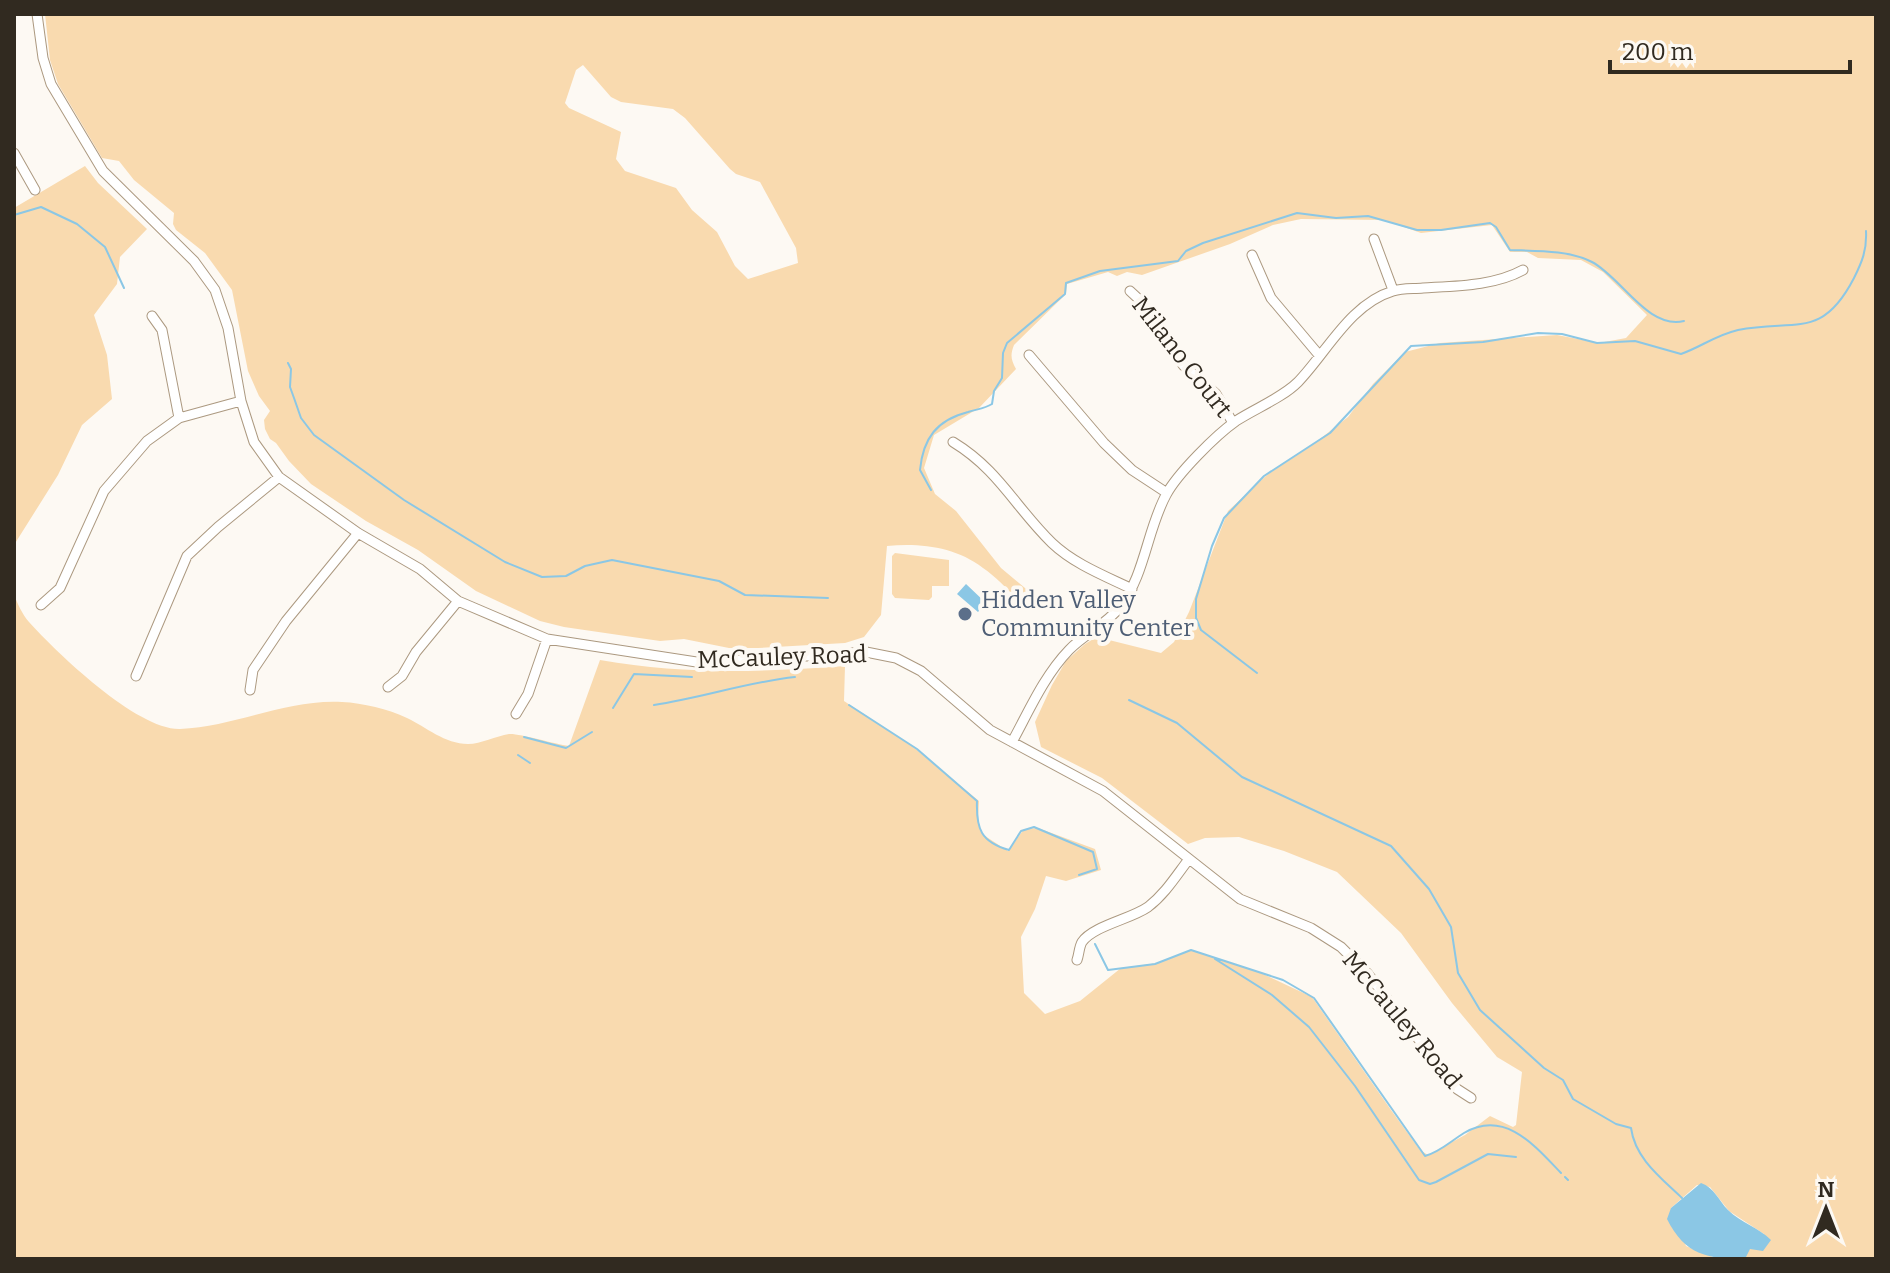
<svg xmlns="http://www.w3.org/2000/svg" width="1890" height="1273" viewBox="0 0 1890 1273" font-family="Bitter,serif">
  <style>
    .green { fill: #f9daaf; fill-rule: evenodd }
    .water { fill: #8bc7e5 }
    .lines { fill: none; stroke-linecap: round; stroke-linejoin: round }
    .stream { stroke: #8bc7e5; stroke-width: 2 }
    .minor-casing { stroke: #ac9980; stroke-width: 11 }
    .minor { stroke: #fff; stroke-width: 9 }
    .service-dot { fill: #5c6f8a; stroke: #fdf9f3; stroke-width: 3 }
    .labels { text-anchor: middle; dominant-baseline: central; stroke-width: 8; stroke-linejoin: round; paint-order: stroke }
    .street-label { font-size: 24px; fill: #312a20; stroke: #fdf9f3 }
    .service-label { font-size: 24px; fill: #4e5e75; stroke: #fdf9f3; text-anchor: start }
  </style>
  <rect width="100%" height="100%" fill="#fdf9f3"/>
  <path class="green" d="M45,14h1831v1245h-131l2,-8 17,-17 -35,-23 -19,-24 -13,-2 -26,23 15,38 32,13h-1704v-664c4,9 8,19 15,27 28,31 108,108 151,107 55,-2 106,-30 162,-27 21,1 46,7 65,16 19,9 38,26 61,26 13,0 28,-8 41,-10 9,-1 46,10 60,12l31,-86c85,15 160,12 245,6l-1,35 68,45 67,55 -1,19 4,14 26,17 16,-22 14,-1 57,21 6,21 -35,11 -20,-5 -11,33 -14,28 3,56 21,21 35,-13 41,-33 37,-5 33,-13 68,22 53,25 79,113 29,40 8,5 37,-20 25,-19 23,11 3,-2 6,-53 -25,-15 -45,-54 -51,-70 -64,-61 -53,-21 -45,-14 -34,1 -17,6 -86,-66 -61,-31 -6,-25 17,-37 14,-24 19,-17 15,-9 9,5 52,13 13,-11 15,-30 39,-101 40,-37 43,-28 37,-29 25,-33 32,-32 35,-9 117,-8 42,8 27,-5 21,-23 -44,-43 -22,-12 -43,-2 -11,-6h-17l-18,-27 -71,8 -37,-13 -83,-1 -28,6 -43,19 -88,31 -15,-3 -10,4 -9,-4 -41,12 -1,10 -52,51c-4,10 -3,15 2,24l-37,39 -45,27 -10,33 11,26 21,17 45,57 30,25 -6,13c-14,-12 -27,-28 -42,-38 -28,-21 -61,-25 -96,-22l-6,69 -17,22 -19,6 -87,5h-29l-45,-9 -24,2 -96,-14 -24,-6 -64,-30 -58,-41 -52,-29 -55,-37 -22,-23 -13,-18 -6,-4 -5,-10 -1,-9 6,-9 -11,-15 -11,-25 -16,-81 -27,-37 -29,-23 -3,-6 1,-11 -40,-33 -15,-19 -17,-3 -44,-74 -8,-24zM583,65l28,32 10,5 52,7 12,9 45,51 6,5 24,8 36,66 2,15 -50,16 -13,-13 -18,-34 -25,-22 -16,-22 -51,-17 -9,-12 5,-27 -52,-24 -4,-5 11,-33z
    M85,166l13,17 49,46 -27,28 -3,27 -23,31 13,40 5,44 -30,26 -24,50 -44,70v-337z
    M895,553l54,7v26h-17v11l-3,3 -34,-2 -3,-4v-38z"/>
  <path class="water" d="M966,584l20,19 -8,9 -21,-18z
    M1701,1183c13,4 18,18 27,27 13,13 30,17 43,30l-8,11 -13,-2 -5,10c-38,0 -60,-4 -78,-40l4,-11z"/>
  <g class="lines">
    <path class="stream" d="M14,215l27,-8 36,17 28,23 19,41
      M288,363l3,6 -1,18 4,11 7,20 13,17 90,65 101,62 37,15 24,-1 19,-10 27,-6 107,21 26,14 83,3
      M931,490l-11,-20c3,-32 17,-50 48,-58 9,-3 16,-3 24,-8l2,-13 8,-13 1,-25 4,-10 58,-49 1,-11 34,-12 78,-10 8,-10 17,-8 94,-30 39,5 32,-2 49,14h24l49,-7 6,4 14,23c25,1 59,0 82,12 29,15 56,68 92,59
      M1257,673l-56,-43 -5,-12v-19l16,-53 12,-28 40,-42 66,-43 81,-87 72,-4 55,-9 24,1 35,9 38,-2 46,13c20,-7 35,-19 57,-24 58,-11 84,10 116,-52 8,-16 13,-28 12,-47
      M1129,700l48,23 65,54 149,69 38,43 22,38 7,46 22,37 64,58 19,12 10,19 43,25 15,4c4,30 29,49 51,70
      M654,705c48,-7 93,-23 141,-28
      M849,705l68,44 60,52c-1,28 4,41 32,49l12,-19 13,-4 59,25 4,17 -18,6
      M613,708l21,-34 58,3
      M524,737l42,11 26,-16
      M518,755l12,8
      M1095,944l13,26 47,-6 36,-14 92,30 31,18 111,158c15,-4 26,-15 39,-23 41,-24 71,13 97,40
      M1215,959l57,36 37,32 46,59 64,94 11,4 6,-2 52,-28 28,3
      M1565,1177l3,3"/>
    <g class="minor-casing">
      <path id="minor" d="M37,14l6,44 8,26 52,87 91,90 21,29 13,38 13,73 13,41 25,35 79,56 62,36 38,32 89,38 156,24 163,-11 30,6 25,13 69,59 113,61 137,108 71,29 30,19 27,27 89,115 14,9
        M14,153l21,37
        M1374,239l19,51
        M1252,255l19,43 48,57
        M1130,291l14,13 15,30 24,31 33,29 17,29
        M152,316l10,14 17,88
        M1029,355l75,88 28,27 35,23
        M953,442c46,28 62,65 99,101 22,21 53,33 80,46
        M41,605l19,-17 44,-97 43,-50 32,-23 62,-17
        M136,676l51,-120 31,-29 61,-50
        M388,687l14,-11 14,-24 42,-51
        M250,690l3,-20 33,-49 72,-88
        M516,714l12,-20 19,-55
        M1012,742c17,-31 32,-66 57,-92 15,-16 37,-25 51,-43 25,-32 27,-77 46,-112 11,-21 50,-60 70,-74 20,-13 46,-23 62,-39 29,-30 52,-78 95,-91 9,-3 21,-2 30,-3 33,-2 71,-2 100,-18
        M1077,960c2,-5 2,-13 5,-18 11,-16 49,-23 66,-35 17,-13 28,-31 41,-48"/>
    </g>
    <use href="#minor" class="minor"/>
  </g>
  <circle class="service-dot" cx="965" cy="614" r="8"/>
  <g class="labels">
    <g class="street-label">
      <text transform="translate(1182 357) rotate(52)">Milano Court</text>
      <text transform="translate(782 657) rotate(-2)">McCauley Road</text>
      <text transform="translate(1402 1020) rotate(50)">McCauley Road</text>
    </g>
    <g class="service-label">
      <text x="981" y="600">Hidden Valley<tspan x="981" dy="28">Community Center</tspan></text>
    </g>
  </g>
  <rect width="1890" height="1273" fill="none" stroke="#312a20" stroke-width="32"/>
  <g transform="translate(1826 1209)" stroke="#fdf9f3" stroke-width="6" paint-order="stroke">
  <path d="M0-6L14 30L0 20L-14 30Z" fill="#312a20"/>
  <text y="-12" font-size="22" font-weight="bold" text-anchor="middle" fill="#312a20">N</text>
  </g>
  <path d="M1610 60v12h240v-12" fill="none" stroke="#312a20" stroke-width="4"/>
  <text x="1622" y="60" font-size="24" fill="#312a20" stroke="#fdf9f3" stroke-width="6" paint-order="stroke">200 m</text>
</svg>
